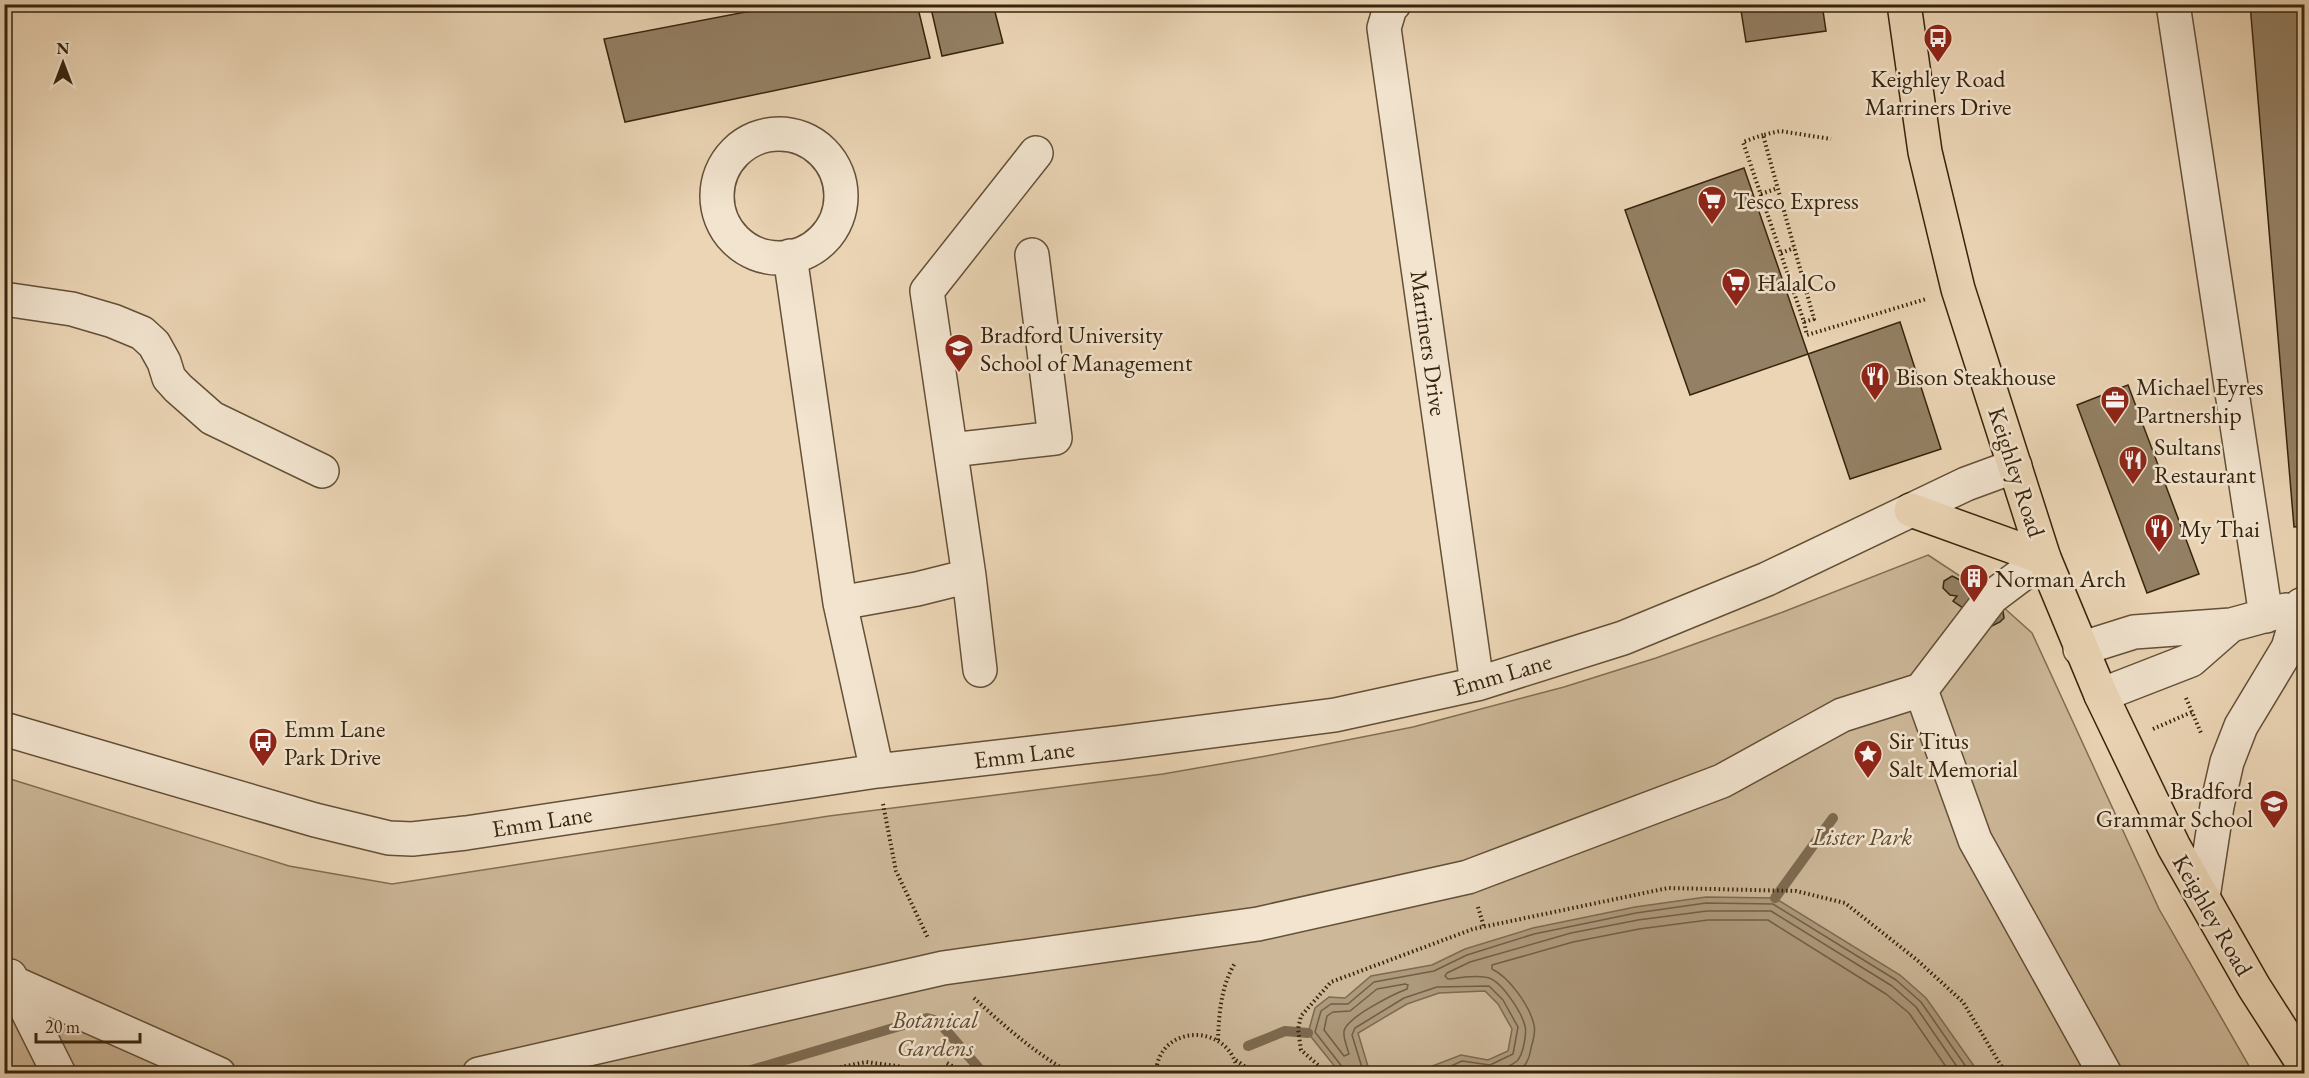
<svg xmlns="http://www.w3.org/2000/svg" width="2309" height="1078" viewBox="0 0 2309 1078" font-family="'EB Garamond',serif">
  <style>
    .green { fill: #ccb798; stroke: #816e52; stroke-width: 1.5 }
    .water { fill: #ad997c; stroke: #7d6a50; stroke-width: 1.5 }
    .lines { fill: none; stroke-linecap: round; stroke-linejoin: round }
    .shore { stroke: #725e44; stroke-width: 1.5 }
    .stream { stroke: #7d6a50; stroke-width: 10 }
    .building { fill: #948064; stroke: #36240d; stroke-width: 1.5 }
    .minor-casing { stroke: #635037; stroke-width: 36 }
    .highway-casing { stroke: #36240d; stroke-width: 36 }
    .path { stroke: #36240d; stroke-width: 4; stroke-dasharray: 1.5 3; stroke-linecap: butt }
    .minor { stroke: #f2e4cf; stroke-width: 33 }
    .highway { stroke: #ebd5b5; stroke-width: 33 }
    .labels { text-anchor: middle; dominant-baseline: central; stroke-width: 5; stroke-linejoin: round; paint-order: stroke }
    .poi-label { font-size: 24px; fill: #36240d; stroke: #f2e4cf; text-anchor: start }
    .street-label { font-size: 24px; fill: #36240d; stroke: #f2e4cf }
    .park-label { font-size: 24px; font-style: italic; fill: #5c4930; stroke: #f2e4cf }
  </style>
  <rect width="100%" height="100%" fill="#ebd5b5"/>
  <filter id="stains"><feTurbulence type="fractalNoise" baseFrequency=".00333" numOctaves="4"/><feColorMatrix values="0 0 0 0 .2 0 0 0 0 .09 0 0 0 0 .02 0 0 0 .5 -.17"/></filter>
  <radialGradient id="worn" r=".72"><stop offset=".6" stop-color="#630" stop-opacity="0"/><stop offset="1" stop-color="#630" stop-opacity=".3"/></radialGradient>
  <path class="green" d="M1928,555l64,42 40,36 127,276 94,164h-2248l-1,-296 285,89 103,18 437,-68 334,-42 103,-18 147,-29 151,-40 92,-29 127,-46z"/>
  <path class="water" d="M1706,897l69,1 125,77 26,23 53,75h-552l5,-7 29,-11 27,5 20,-9 4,-22 -14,-25 -13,-13 -46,2 -32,11 -49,29 12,40h-30l-32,-40 7,-25 14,-11 16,1 26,-22 61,-11 33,-16 68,-21 102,-21z"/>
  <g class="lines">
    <path class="shore" d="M1405,984l3,1 -1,4c-13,5 -60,28 -63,42 -1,7 3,16 5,23l-5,2 -20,-26 3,-14 6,-4 17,-1 27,-22z
      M1345,1074l-2,-6 -28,-36 6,-21 10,-7h17l26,-22 60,-11 33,-16 67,-21 102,-21 70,-10 67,1 123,76 25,22 50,72
      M1364,1074l-12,-39 3,-7 49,-30 33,-11 52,-1 14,14 15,27 -5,27 -23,11 -28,-4 -28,13
      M1451,1074c23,-9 44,4 66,-13 6,-6 10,-27 8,-35 -3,-13 -23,-44 -36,-48 -11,-4 -29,0 -41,1l-3,-3 2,-3 23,-11 101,-29 67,-13 69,-9h64l121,75 24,21 46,67
      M1513,1074c12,-6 16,-13 18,-26 2,-7 5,-16 3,-23 -4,-19 -25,-48 -42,-56v-4l81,-23 66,-13 69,-9h60l118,74 23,19 42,61"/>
    <path class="stream" d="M1775,898l58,-80
      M1248,1046l37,-15 23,2
      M738,1074l189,-56 11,3 46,53"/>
  </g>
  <path class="building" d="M787,4h130l13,54 -305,64 -21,-83z
    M930,4h63l10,39 -61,13z
    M1740,4h82l4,27 -80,11z
    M2250,4h54v522l-10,1z
    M1744,168l64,186 -118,41 -65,-185z
    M1900,322l41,127 -91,30 -42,-125z
    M2128,385l71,189 -52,19 -70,-188z
    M1952,576l10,5 41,30 1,7 -4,4 -10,5 -37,-26 4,-5 -7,-1 -7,-7 1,-7z"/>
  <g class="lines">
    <g class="minor-casing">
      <path id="minor" d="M1394,4l-4,4 -6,20 93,656
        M2173,4l93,612
        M717 196a62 62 0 1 1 124 0a62 62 0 1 1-124 0Z
        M790,256l50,347 37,168
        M4,299l68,10 41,12 29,12 12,11 10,18 5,16 9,10 34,30 110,53
        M951,450l104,-12 -23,-183
        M2044,558l-52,39 -71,93 54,150 130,234
        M969,576l11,94
        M840,603l77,-14 52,-13 -42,-285 109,-138
        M2080,649l54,-17 97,-7 55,-15
        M2101,695l90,-35 40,-35
        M4,729l311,91 74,18 23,1 54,-6 411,-62 241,-28 217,-28 142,-31 146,-46 144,-59 199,-95 49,-18
        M2203,897l14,-91 10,-44 14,-36 47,-78 13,-43
        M10,976l49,98
        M14,983l205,91
        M479,1074l464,-106 315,-44 210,-47 254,-96 120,-66 79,-25"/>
    </g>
    <g class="highway-casing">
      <path id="highway" d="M1904,4l21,148 33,137 86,269 57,137 73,152 80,140 50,78
        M1911,510l133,48"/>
    </g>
    <path class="path" d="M1763,135l-20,7 61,180 10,-3 -51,-184 17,-4 51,8
      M1761,194l17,-6
      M1781,253l13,-5
      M1804,322l3,13 119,-36
      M2186,698l15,35
      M2153,729l39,-17
      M883,804l13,67 32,67
      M1478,907l6,20
      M974,998c29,27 62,56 98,76
      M1218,1040c1,-27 3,-54 17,-77
      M1236,1060l19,14
      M947,1063l20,11
      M821,1074v-3l45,-9 31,4 33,8
      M1156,1074c1,-51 76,-53 82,0
      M1328,1074l-27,-24 -3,-21 3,-13 30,-34 142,-53 195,-41 128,3 49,12 72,57 46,42 43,72"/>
    <use href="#minor" class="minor"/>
    <use href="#highway" class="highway"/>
  </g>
  <defs>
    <g id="bus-pin" transform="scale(1.5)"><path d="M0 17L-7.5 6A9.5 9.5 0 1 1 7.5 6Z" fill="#8f2418" stroke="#f2e4cf"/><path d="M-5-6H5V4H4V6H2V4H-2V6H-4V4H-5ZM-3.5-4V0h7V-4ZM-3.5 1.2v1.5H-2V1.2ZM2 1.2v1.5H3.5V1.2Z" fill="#fff"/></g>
    <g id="supermarket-pin" transform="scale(1.5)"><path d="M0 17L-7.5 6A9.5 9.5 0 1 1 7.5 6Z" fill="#8f2418" stroke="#f2e4cf"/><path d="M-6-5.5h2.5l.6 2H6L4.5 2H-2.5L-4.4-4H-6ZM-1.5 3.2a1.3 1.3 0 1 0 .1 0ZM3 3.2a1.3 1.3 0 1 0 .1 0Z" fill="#fff"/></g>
    <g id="university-pin" transform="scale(1.5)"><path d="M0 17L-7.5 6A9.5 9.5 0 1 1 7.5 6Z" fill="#8f2418" stroke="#f2e4cf"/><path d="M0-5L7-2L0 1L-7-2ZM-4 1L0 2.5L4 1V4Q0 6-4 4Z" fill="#fff"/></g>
    <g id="restaurant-pin" transform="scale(1.5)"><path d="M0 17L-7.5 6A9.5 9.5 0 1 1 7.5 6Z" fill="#8f2418" stroke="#f2e4cf"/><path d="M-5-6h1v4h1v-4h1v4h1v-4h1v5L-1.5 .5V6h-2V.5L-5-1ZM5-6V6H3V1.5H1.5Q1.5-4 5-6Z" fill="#fff"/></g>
    <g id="office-pin" transform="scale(1.5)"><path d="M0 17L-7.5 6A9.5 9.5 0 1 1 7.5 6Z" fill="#8f2418" stroke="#f2e4cf"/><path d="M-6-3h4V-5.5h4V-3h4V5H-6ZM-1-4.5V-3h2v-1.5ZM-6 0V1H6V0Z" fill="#fff"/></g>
    <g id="building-pin" transform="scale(1.5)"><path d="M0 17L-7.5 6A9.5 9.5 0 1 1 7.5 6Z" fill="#8f2418" stroke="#f2e4cf"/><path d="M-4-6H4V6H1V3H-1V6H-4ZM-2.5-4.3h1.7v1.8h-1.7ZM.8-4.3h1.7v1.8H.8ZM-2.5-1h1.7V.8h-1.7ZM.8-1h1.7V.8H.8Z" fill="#fff"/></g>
    <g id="sight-pin" transform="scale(1.5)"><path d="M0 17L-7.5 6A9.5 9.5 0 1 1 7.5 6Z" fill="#8f2418" stroke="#f2e4cf"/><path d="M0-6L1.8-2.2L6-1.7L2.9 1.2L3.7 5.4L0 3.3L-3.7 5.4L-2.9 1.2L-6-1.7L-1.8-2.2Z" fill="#fff"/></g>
    <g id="school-pin" transform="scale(1.5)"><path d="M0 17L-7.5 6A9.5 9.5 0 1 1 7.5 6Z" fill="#8f2418" stroke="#f2e4cf"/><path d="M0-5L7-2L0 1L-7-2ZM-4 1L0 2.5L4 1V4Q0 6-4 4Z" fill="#fff"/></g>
  </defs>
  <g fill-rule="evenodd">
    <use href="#bus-pin" x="1938" y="38"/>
    <use href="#supermarket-pin" x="1712" y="200"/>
    <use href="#supermarket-pin" x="1736" y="282"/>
    <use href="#university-pin" x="959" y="348"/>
    <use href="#restaurant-pin" x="1875" y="376"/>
    <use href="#office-pin" x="2115" y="400"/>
    <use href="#restaurant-pin" x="2133" y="460"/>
    <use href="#restaurant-pin" x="2159" y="528"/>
    <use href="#building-pin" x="1974" y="578"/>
    <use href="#bus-pin" x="263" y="742"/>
    <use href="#sight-pin" x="1868" y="754"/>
    <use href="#school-pin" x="2274" y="804"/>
  </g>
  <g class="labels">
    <g class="poi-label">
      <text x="1938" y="78" text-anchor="middle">Keighley Road<tspan x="1938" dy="28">Marriners Drive</tspan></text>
      <text x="1733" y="200">Tesco Express</text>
      <text x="1757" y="282">HalalCo</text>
      <text x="980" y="334">Bradford University<tspan x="980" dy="28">School of Management</tspan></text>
      <text x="1896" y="376">Bison Steakhouse</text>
      <text x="2136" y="386">Michael Eyres<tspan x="2136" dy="28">Partnership</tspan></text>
      <text x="2154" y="446">Sultans<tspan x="2154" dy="28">Restaurant</tspan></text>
      <text x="2180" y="528">My Thai</text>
      <text x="1995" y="578">Norman Arch</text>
      <text x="284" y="728">Emm Lane<tspan x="284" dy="28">Park Drive</tspan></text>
      <text x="1889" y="740">Sir Titus<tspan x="1889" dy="28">Salt Memorial</tspan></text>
      <text x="2253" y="790" text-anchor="end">Bradford<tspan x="2253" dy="28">Grammar School</tspan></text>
    </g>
    <g class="street-label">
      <text transform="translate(1429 343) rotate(82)">Marriners Drive</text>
      <text transform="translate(2017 472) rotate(72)">Keighley Road</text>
      <text transform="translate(1502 674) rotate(-16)">Emm Lane</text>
      <text transform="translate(1024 754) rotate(-7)">Emm Lane</text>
      <text transform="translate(542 821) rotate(-9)">Emm Lane</text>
      <text transform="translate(2213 915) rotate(60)">Keighley Road</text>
    </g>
    <g class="park-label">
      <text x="1862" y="836">Lister Park</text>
      <text x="935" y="1019">Botanical<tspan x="935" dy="28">Gardens</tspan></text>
    </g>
  </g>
  <rect width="2309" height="1078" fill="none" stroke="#ebd5b5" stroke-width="24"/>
  <rect x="6" y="6" width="2297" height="1066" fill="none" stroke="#36240d" stroke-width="3"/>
  <rect x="12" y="12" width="2285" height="1054" fill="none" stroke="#36240d" stroke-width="1.5"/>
  <g transform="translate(63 63)" stroke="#f2e4cf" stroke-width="4.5" paint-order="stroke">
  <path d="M0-4.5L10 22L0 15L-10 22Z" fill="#36240d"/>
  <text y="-9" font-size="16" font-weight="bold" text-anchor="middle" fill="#36240d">N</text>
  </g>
  <path d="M36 1033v9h104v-9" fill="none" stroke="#36240d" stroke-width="3"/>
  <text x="45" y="1033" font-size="18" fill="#36240d" stroke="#f2e4cf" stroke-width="4.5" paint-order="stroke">20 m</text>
  <rect width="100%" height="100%" filter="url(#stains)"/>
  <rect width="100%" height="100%" fill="url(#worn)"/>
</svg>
